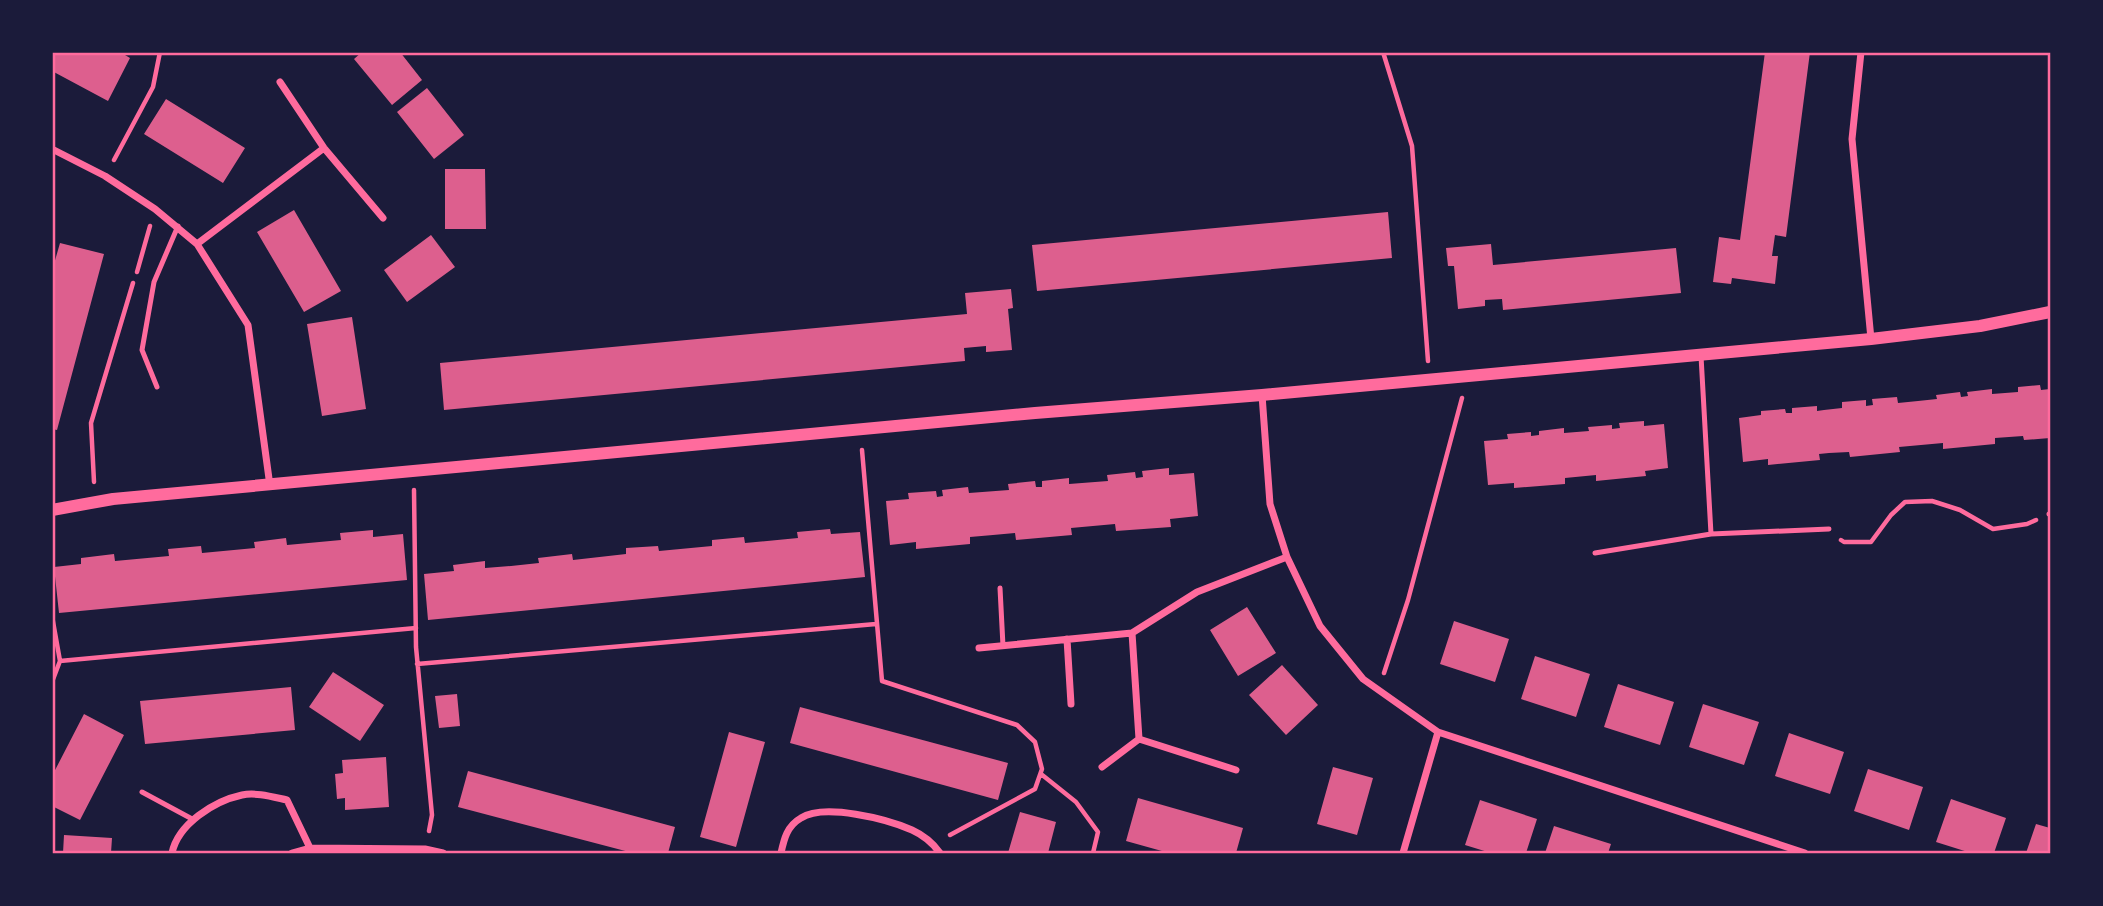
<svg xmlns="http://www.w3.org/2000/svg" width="2103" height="906" font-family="'IBM Plex Sans',sans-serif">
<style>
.building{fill:#dd5f8e}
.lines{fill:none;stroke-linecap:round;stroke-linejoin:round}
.path{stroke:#ff6b9d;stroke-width:4.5}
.service{stroke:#ff6b9d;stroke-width:5}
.minor{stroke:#ff6b9d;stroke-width:7}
.tertiary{stroke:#ff6b9d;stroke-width:12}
.neatline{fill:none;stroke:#ff6b9d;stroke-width:2.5}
</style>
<rect width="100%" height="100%" fill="#1b1b3a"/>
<!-- building -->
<path class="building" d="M 52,52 L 120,52 L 130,58 L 108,101 L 52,71 Z
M 362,52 L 400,52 L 422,80 L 392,105 L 354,59 Z
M 1765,52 L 1810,52 L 1786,237 L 1775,235 L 1772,256 L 1778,256 L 1775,284 L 1732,278 L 1731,284 L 1713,282 L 1719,237 L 1740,240 Z
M 427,88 L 464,135 L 434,159 L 397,112 Z
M 166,99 L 245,148 L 223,183 L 144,134 Z
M 445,169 L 485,169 L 486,229 L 445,229 Z
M 294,210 L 341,291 L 304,312 L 257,232 Z
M 1388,212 L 1392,258 L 1037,291 L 1032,245 Z
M 431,235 L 455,267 L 407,302 L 384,270 Z
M 60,243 L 104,254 L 57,430 L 52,429 L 52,271 Z
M 1491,244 L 1493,265 L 1676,248 L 1681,293 L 1503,310 L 1502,299 L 1485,300 L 1485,306 L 1458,309 L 1454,266 L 1448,266 L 1446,248 Z
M 1011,289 L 1013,308 L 1008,309 L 1012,350 L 986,352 L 986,346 L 964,348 L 965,361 L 444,410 L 440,363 L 967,314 L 965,293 Z
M 352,317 L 366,409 L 322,416 L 307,324 Z
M 2040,385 L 2041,390 L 2050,389 L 2050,438 L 2024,440 L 2023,436 L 1995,438 L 1995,444 L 1943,449 L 1943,443 L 1899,447 L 1900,452 L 1850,457 L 1849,452 L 1829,453 L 1819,454 L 1820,460 L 1768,465 L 1768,459 L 1743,462 L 1739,418 L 1761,415 L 1761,411 L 1785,409 L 1786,413 L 1792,413 L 1792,408 L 1817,406 L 1817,411 L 1824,410 L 1842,408 L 1842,402 L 1866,400 L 1866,406 L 1873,405 L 1872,399 L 1897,397 L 1898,403 L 1918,401 L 1937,399 L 1936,395 L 1960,392 L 1961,397 L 1968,396 L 1967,392 L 1992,389 L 1992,394 L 2018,392 L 2018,387 Z
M 1644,421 L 1644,426 L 1664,424 L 1668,468 L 1645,471 L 1646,476 L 1596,481 L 1596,475 L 1565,478 L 1565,484 L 1514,488 L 1514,483 L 1488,485 L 1484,441 L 1508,439 L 1507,434 L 1531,432 L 1531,436 L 1539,435 L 1539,431 L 1564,428 L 1564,433 L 1589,431 L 1588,427 L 1612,425 L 1612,429 L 1620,428 L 1619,423 Z
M 1169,468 L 1169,475 L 1194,473 L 1198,516 L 1170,519 L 1171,527 L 1116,531 L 1115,524 L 1071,528 L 1072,535 L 1016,540 L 1015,533 L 993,535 L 970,537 L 970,544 L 916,549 L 916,542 L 890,545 L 886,501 L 909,499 L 908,493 L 936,491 L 937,497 L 943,496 L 942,490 L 968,487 L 969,493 L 1009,490 L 1008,484 L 1035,481 L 1036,487 L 1042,487 L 1042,481 L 1069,478 L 1069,484 L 1108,481 L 1107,475 L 1135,472 L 1136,478 L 1143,477 L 1142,471 Z
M 830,529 L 831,534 L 860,532 L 865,577 L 428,620 L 424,574 L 454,571 L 453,565 L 485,561 L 485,568 L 511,566 L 539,563 L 538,558 L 572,554 L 573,560 L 626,554 L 626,548 L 658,546 L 659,551 L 712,546 L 712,540 L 744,537 L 745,543 L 798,538 L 797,532 Z
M 373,530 L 373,537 L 403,534 L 407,580 L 59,613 L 54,567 L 81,564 L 81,558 L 114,554 L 115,561 L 169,556 L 168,549 L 201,546 L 202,553 L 255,548 L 254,542 L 286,538 L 287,545 L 341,540 L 340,533 Z
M 1247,607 L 1276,653 L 1238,676 L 1210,630 Z
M 1454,621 L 1509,639 L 1495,682 L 1440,664 Z
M 1535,656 L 1590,674 L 1576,717 L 1521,699 Z
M 1282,665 L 1318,705 L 1286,735 L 1249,695 Z
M 333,672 L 384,705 L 360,741 L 309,707 Z
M 1618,684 L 1674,702 L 1660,745 L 1604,727 Z
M 291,687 L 295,730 L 145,744 L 140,701 Z
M 457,694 L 460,726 L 439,728 L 435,696 Z
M 1703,704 L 1759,722 L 1744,765 L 1689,747 Z
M 800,707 L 1008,763 L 998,800 L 790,743 Z
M 84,714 L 124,735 L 80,820 L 52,806 L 52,776 Z
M 729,732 L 765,742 L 736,847 L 700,837 Z
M 1789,733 L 1844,752 L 1830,794 L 1775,776 Z
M 386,757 L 389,807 L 345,810 L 345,798 L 337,799 L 335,774 L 343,773 L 342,760 Z
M 1333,767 L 1373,778 L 1357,835 L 1317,824 Z
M 1868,769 L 1923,787 L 1909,830 L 1854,811 Z
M 468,771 L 675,827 L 668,853 L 633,853 L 458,807 Z
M 1138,798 L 1243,828 L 1236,853 L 1169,853 L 1126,841 Z
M 1951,799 L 2006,818 L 1994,853 L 1971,853 L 1936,842 Z
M 1480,800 L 1537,819 L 1526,853 L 1491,853 L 1465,845 Z
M 1020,812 L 1056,822 L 1048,853 L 1008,853 Z
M 2036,824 L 2050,828 L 2050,853 L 2026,853 Z
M 1554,826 L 1611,844 L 1608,853 L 1545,853 Z
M 64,835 L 112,838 L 111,853 L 63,853 Z"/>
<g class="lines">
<!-- path -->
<path class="path" d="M 1383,52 L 1412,146 L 1428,361
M 114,160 L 153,87 L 160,52
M 137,272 L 150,226
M 862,450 L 882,681 L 1017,725 L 1035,742 L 1042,769 L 1035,789 L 950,835
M 94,482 L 91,423 L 133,283
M 414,490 L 416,647 L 432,815 L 429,831
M 1841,540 L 1844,542 L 1871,542 L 1891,515 L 1905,502 L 1932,501 L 1960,510 L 1993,529 L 2027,524 L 2036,520
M 52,616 L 60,661
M 417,664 L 876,624
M 1384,673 L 1408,600 L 1462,398
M 52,682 L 60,661 L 416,628
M 1041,774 L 1076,802 L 1098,832 L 1093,853"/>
<!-- service -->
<path class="service" d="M 1701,356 L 1711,534
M 157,387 L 142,350 L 154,282 L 178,226
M 2049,514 L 2050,514
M 1595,553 L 1711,534 L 1829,529
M 1000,588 L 1003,646
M 142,792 L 194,820"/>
<!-- minor -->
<path class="minor" d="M 1861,52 L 1852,139 L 1871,339
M 280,82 L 324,148 L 383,218
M 52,149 L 105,176 L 155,209 L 197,244 L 248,325 L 270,486
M 197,244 L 324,148
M 1262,395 L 1270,504 L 1287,557 L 1320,626 L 1363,679 L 1438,732 L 1805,853
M 1132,633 L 1139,739
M 1067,639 L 1071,704
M 979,648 L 1132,633 L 1197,592 L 1287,557
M 1102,767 L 1139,739 L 1236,770
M 172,853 C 178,824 214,801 242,795 C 256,792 273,797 287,800 L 310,848
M 292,853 L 310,848 L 425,849 L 443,853
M 781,853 C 784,839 787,826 801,818 C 824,803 887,819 912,830 C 923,835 933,843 940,853
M 1403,853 L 1438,732"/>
<!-- tertiary -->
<path class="tertiary" d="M 52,510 L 113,499 L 1035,413 L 1262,395 L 1871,339 L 1980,326 L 2050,312"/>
</g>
<!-- border -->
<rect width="2103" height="906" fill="none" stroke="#1b1b3a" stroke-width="108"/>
<rect x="54" y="54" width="1995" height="798" class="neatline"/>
</svg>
